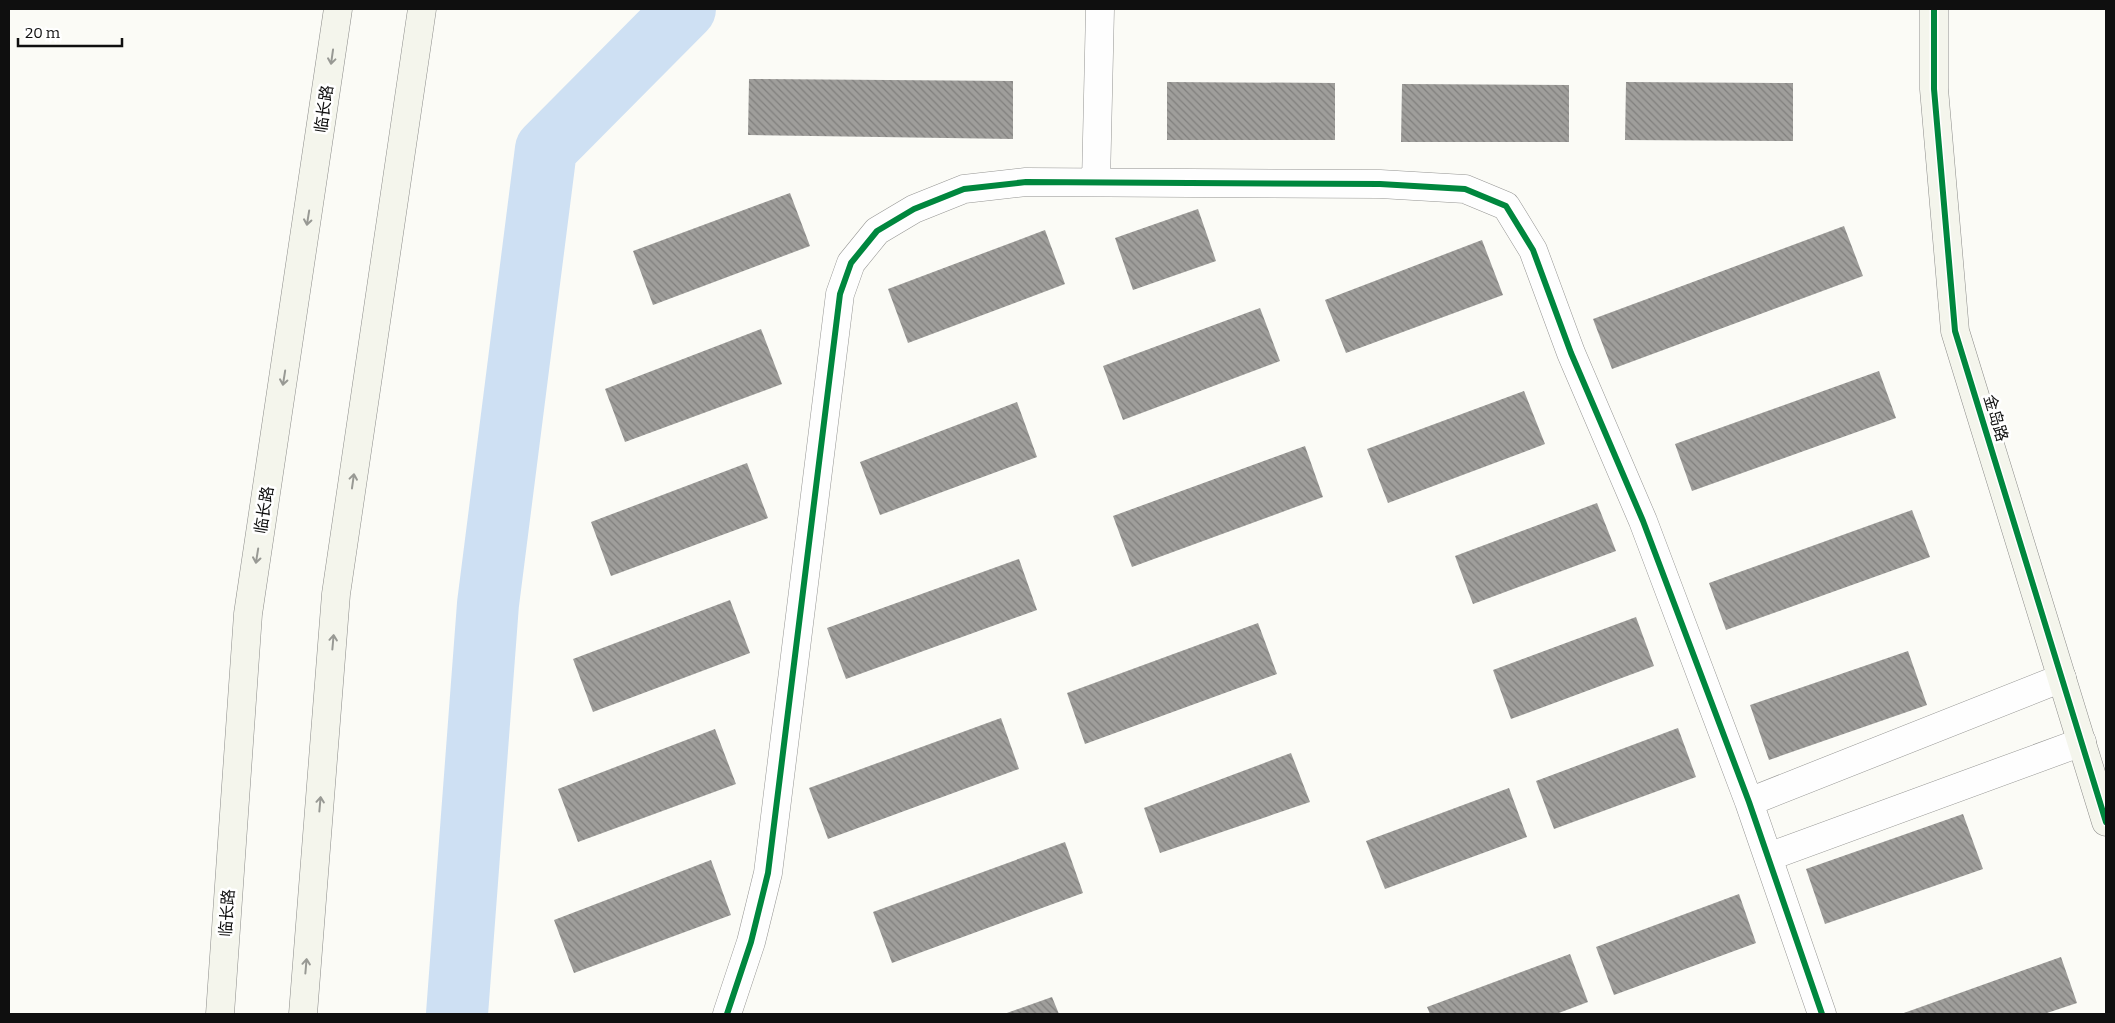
<svg xmlns="http://www.w3.org/2000/svg" width="2115" height="1023" font-family="Bitter,'Noto Sans SC',serif">
<style>
.lines{fill:none;stroke-linecap:round;stroke-linejoin:round}
.river{stroke:#cee0f3;stroke-width:62}
.building{fill:url(#building-back-hatch)}
.street-casing{stroke:#959593;stroke-width:29}
.secondary-casing{stroke:#8c8c8a;stroke-width:29}
.street{stroke:#fefefe;stroke-width:28}
.secondary{stroke:#f4f5ec;stroke-width:28}
.cycleway-casing{stroke:#fff;stroke-width:9}
.cycleway{stroke:#00873e;stroke-width:6}
.oneway{stroke:#989994}
.labels{text-anchor:middle;dominant-baseline:central;stroke-width:5;stroke-linejoin:round;paint-order:stroke}
.street-label{font-size:16px;fill:#0f0f0f;stroke:#fff}
</style>
<defs>
<pattern id="building-back-hatch" width="6" height="6" patternUnits="userSpaceOnUse" patternTransform="scale(1.25)"><rect width="6" height="6" fill="#9f9e9b"/><path d="M-1 5l2 2M0 0l6 6M5-1l2 2" fill="none" stroke="#807f7d"/></pattern>
</defs>
<rect width="100%" height="100%" fill="#fbfbf6"/>
<g class="lines">
<!-- river -->
<path class="river" d="M 457,1014 L 488,604 L 546,149 L 685,9"/>
</g>
<!-- building -->
<path class="building" d="M 749,79 L 1013,81 L 1013,139 L 748,135 Z
M 1167,82 L 1335,83 L 1335,140 L 1167,140 Z
M 1626,82 L 1793,83 L 1793,141 L 1625,140 Z
M 1402,84 L 1569,85 L 1569,142 L 1401,142 Z
M 790,193 L 810,246 L 653,305 L 633,251 Z
M 1198,209 L 1216,261 L 1133,290 L 1115,238 Z
M 1844,226 L 1863,276 L 1612,369 L 1593,319 Z
M 1045,230 L 1065,284 L 908,343 L 888,289 Z
M 1482,240 L 1503,295 L 1346,353 L 1325,300 Z
M 1260,308 L 1280,361 L 1123,420 L 1103,366 Z
M 761,329 L 782,384 L 625,442 L 605,389 Z
M 1879,371 L 1896,418 L 1692,491 L 1675,444 Z
M 1524,391 L 1545,444 L 1388,503 L 1367,449 Z
M 1017,402 L 1037,457 L 880,515 L 860,462 Z
M 1305,446 L 1323,497 L 1132,567 L 1113,516 Z
M 747,463 L 768,518 L 611,576 L 591,522 Z
M 1597,503 L 1616,551 L 1473,604 L 1455,556 Z
M 1912,510 L 1930,557 L 1726,630 L 1709,583 Z
M 1019,559 L 1037,610 L 846,679 L 827,628 Z
M 730,600 L 750,653 L 593,712 L 573,659 Z
M 1636,617 L 1654,666 L 1511,719 L 1493,670 Z
M 1258,623 L 1277,674 L 1085,744 L 1067,693 Z
M 1908,651 L 1927,705 L 1769,760 L 1750,705 Z
M 1001,718 L 1019,769 L 828,839 L 809,788 Z
M 1678,728 L 1696,777 L 1554,829 L 1536,781 Z
M 715,729 L 736,784 L 578,842 L 558,789 Z
M 1291,753 L 1310,802 L 1160,853 L 1144,808 Z
M 1509,788 L 1527,837 L 1385,889 L 1366,841 Z
M 1963,814 L 1983,869 L 1825,924 L 1806,869 Z
M 1065,842 L 1083,893 L 892,963 L 873,912 Z
M 711,860 L 731,915 L 574,973 L 554,920 Z
M 1739,894 L 1756,943 L 1614,995 L 1596,947 Z
M 1570,954 L 1588,1002 L 1556,1014 L 1430,1014 L 1427,1007 Z
M 2061,957 L 2077,1003 L 2044,1014 L 1901,1014 Z
M 1052,997 L 1059,1014 L 1004,1014 Z"/>
<g class="lines">
<!-- street casing -->
<g class="street-casing">
<path id="street" d="M 1096,182 L 1100,9
M 1749,802 L 2062,678
M 1768,857 L 2082,742
M 727,1014 L 751,942 L 768,873 L 840,294 L 851,263 L 877,231 L 914,209 L 964,189 L 1026,182 L 1380,184 L 1465,189 L 1506,206 L 1533,250 L 1571,353 L 1643,521 L 1749,802 L 1822,1014"/>
</g>
<!-- secondary casing -->
<g class="secondary-casing">
<path id="secondary" d="M 1934,9 L 1934,89 L 1955,331 L 2106,822
M 220,1014 L 248,614 L 338,9
M 303,1014 L 336,594 L 422,9"/>
</g>
<!-- street -->
<use href="#street" class="street"/>
<!-- secondary -->
<use href="#secondary" class="secondary"/>
<!-- cycleway casing -->
<g class="cycleway-casing">
<path id="cycleway" d="M 1934,9 L 1934,89 L 1955,331 L 2106,822
M 727,1014 L 751,942 L 768,873 L 840,294 L 851,263 L 877,231 L 914,209 L 964,189 L 1026,182 L 1380,184 L 1465,189 L 1506,206 L 1533,250 L 1571,353 L 1643,521 L 1749,802 L 1822,1014"/>
</g>
<!-- cycleway -->
<use href="#cycleway" class="cycleway"/>
</g>
<!-- one-way arrows -->
<defs><path id="oneway-shaft" d="M-6 0H5M1.5-3L5.5 0L1.5 3" fill="none" stroke-width="1.6" stroke-linecap="round" stroke-linejoin="round" transform="scale(1.25)"/></defs>
<g class="oneway">
<use href="#oneway-shaft" transform="translate(332 57) rotate(98)"/>
<use href="#oneway-shaft" transform="translate(308 218) rotate(99)"/>
<use href="#oneway-shaft" transform="translate(284 378) rotate(99)"/>
<use href="#oneway-shaft" transform="translate(353 481) rotate(-82)"/>
<use href="#oneway-shaft" transform="translate(257 556) rotate(99)"/>
<use href="#oneway-shaft" transform="translate(333 642) rotate(-85)"/>
<use href="#oneway-shaft" transform="translate(320 804) rotate(-85)"/>
<use href="#oneway-shaft" transform="translate(306 966) rotate(-85)"/>
</g>
<g class="labels">
<!-- street labels -->
<g class="street-label">
<text transform="translate(324 109) rotate(-82)">临长路</text>
<text transform="translate(1996 418) rotate(73)">金岛路</text>
<text transform="translate(264 510) rotate(-81)">临长路</text>
<text transform="translate(227 913) rotate(-86)">临长路</text>
</g>
</g>
<!-- border -->
<rect width="2115" height="1023" fill="none" stroke="#0f0f0f" stroke-width="20"/>
<!-- scale -->
<path d="M18 38v8h104v-8" fill="none" stroke="#0f0f0f" stroke-width="2.5"/>
<text x="25" y="38" font-size="15" fill="#0f0f0f" stroke="#ffffff" stroke-width="4" paint-order="stroke">20 m</text>
</svg>
